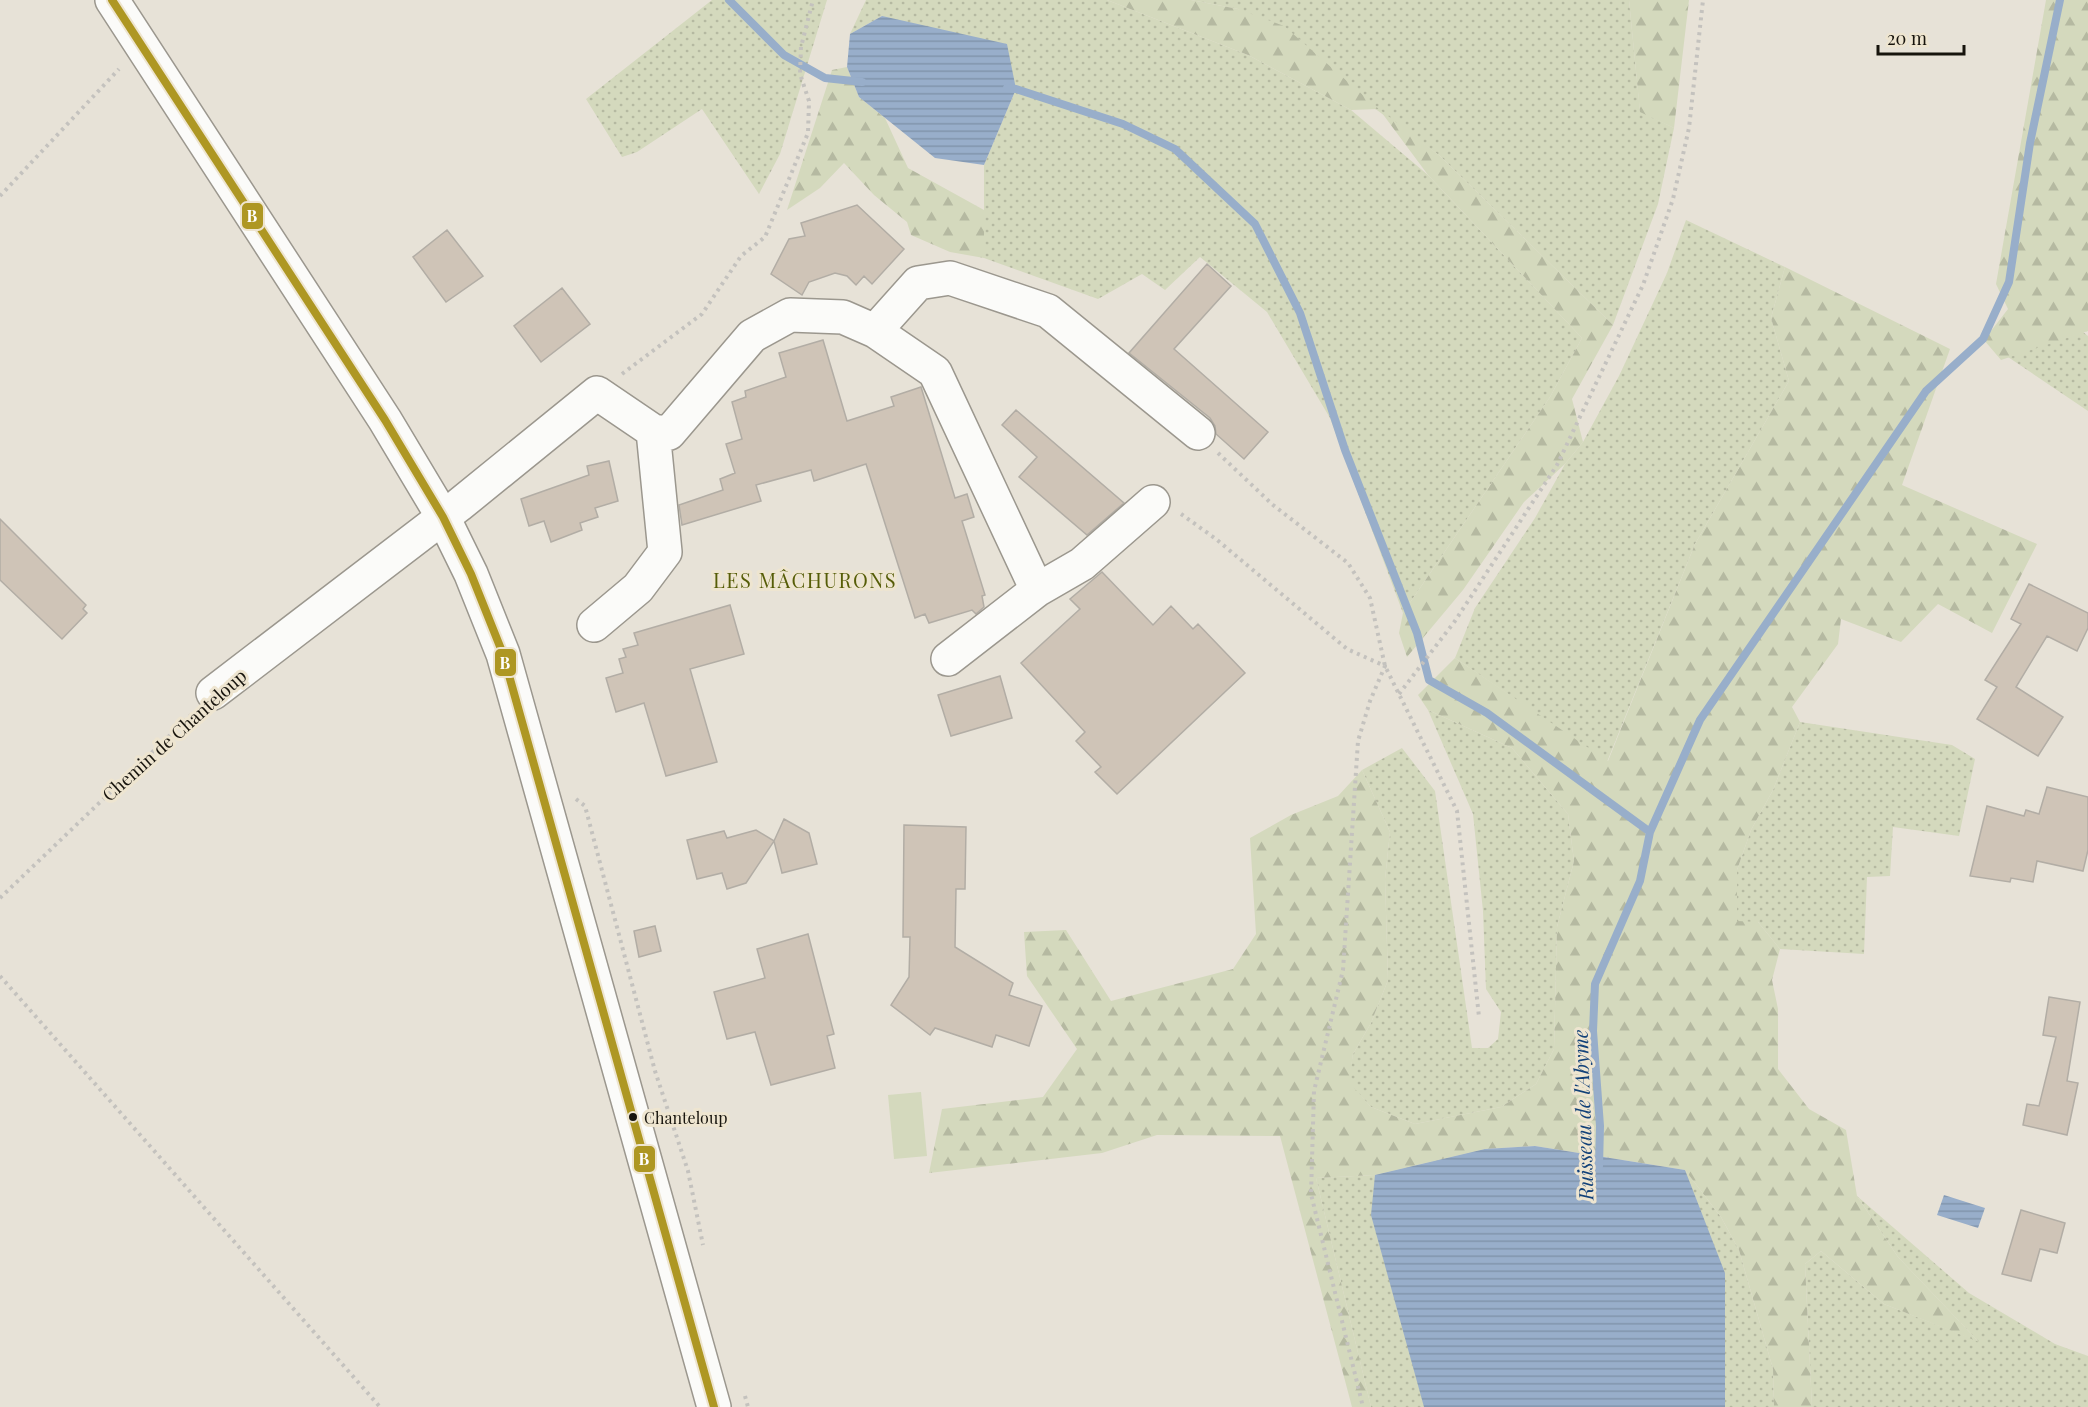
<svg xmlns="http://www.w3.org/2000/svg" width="2088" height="1407" font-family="'Playfair Display',serif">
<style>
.grass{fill:url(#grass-dots)}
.forest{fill:url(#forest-firs)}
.park{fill:#d4d9bd}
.water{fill:url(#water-rules)}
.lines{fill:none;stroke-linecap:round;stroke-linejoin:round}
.stream{stroke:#98aeca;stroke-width:8}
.building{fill:#cfc4b7;stroke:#b2ada5;stroke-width:1.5}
.minor-casing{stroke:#9b978e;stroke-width:36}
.path{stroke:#c4c2be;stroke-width:4;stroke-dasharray:3 4.5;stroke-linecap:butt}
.minor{stroke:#fbfbf9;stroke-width:33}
.bus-1-casing{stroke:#eee5d0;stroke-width:12}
.bus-1{stroke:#ae9723;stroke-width:8}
.bus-dot{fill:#17140d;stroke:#eee5d0;stroke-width:2}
.labels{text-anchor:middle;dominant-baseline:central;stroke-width:6;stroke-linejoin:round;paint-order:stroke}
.bus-label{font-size:16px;fill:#17140d;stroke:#eee5d0;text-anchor:start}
.street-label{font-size:18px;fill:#17140d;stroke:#eee5d0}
.neighbourhood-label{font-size:20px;letter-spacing:1.5px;fill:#565d08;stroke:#eee5d0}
.water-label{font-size:20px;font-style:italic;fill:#124178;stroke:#eee5d0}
.line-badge{stroke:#eee5d0;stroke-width:2}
.badge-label{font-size:16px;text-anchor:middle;font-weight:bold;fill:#fff}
</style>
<defs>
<pattern id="grass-dots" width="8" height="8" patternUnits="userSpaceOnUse" patternTransform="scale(1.5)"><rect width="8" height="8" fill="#d4d9bd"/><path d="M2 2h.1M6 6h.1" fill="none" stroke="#b5b9a1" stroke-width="1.8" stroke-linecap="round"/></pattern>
<pattern id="forest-firs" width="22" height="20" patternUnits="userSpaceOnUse" patternTransform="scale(1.5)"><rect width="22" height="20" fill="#d4d9bd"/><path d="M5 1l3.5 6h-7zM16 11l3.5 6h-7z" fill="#b5b9a1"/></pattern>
<pattern id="water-rules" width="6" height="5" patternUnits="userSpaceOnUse" patternTransform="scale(1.5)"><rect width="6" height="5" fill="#98aeca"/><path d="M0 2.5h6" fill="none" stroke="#8295ac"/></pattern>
</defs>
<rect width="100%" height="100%" fill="#e7e2d7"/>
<!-- grass -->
<path class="grass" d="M 712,0 L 827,0 L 780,154 L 759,194 L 702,109 L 637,152 L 622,157 L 586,99 Z
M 866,0 L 1107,0 L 1248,55 L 1351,110 L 1428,175 L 1582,338 L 1550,397 L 1403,613 L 1330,418 L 1267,312 L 1200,257 L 1165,290 L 1142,274 L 1098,299 L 984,258 L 984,165 L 1016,89 L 882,16 L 850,34 Z
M 1191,0 L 1629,0 L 1640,111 L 1674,128 L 1658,204 L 1613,325 L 1440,156 L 1238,9 Z
M 1686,220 L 1785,267 L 1771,318 L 1789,381 L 1695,544 L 1607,762 L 1455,658 L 1475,608 L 1535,518 L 1565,464 L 1583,442 L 1619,376 L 1667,273 Z
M 2083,332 L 2088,336 L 2088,411 L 2008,357 Z
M 1428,710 L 1512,748 L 1568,814 L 1574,861 L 1557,927 L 1554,1049 L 1536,1084 L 1501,1107 L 1415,1124 L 1371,1107 L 1348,1082 L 1353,1054 L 1371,1023 L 1388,980 L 1385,879 L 1390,832 L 1362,770 L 1402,748 L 1435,791 L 1472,1048 L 1488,1048 L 1498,1039 L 1501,1012 L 1486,989 L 1483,911 L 1473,814 Z
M 1800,722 L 1952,745 L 1975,759 L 1959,836 L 1893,827 L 1890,876 L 1867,877 L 1864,954 L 1780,949 L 1758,922 L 1737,922 L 1737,870 L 1751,830 L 1773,790 Z
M 1485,1149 L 1685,1170 L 1721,1217 L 1739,1250 L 1773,1369 L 1774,1407 L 1371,1407 L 1316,1178 L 1375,1175 Z
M 1857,1196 L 1969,1293 L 2055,1344 L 2088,1356 L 2088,1407 L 1812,1407 L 1805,1264 L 1821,1251 L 1884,1304 L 1978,1341 L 1898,1257 Z"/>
<!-- forest -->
<path class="forest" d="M 1107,0 L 1191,0 L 1238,9 L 1284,26 L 1379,109 L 1440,156 L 1613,325 L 1572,399 L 1583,442 L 1565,464 L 1524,502 L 1463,590 L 1407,657 L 1399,633 L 1403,613 L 1550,397 L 1582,338 L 1428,175 L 1379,109 L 1351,110 L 1248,55 Z
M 1629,0 L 1689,0 L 1674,128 L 1640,112 Z
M 2046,0 L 2088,0 L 2088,331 L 2001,360 L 1984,340 L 2008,309 L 1996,284 Z
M 847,67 L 859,97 L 885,118 L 908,168 L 984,210 L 984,258 L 950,252 L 911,235 L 907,222 L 874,195 L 844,163 L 820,188 L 787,210 L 832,70 Z
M 1785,267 L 1950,349 L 1902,485 L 2037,544 L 1992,633 L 1938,604 L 1901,642 L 1841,619 L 1838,644 L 1792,707 L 1800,722 L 1773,790 L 1751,830 L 1737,870 L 1737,921 L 1758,922 L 1780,949 L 1772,980 L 1778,1009 L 1778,1069 L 1809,1109 L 1846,1130 L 1857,1196 L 1898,1257 L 1979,1342 L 1884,1304 L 1821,1251 L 1805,1264 L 1812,1407 L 1774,1407 L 1773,1369 L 1739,1250 L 1721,1217 L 1685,1170 L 1535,1146 L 1485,1149 L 1375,1175 L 1316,1178 L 1371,1407 L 1352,1407 L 1280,1136 L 1157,1135 L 1102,1153 L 929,1173 L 942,1109 L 1043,1097 L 1077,1049 L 1027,976 L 1024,932 L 1066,930 L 1111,1001 L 1233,969 L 1256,934 L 1250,838 L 1291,815 L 1338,796 L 1362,770 L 1390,832 L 1385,879 L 1388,980 L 1371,1023 L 1353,1054 L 1349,1082 L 1371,1107 L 1415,1124 L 1501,1107 L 1536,1084 L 1554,1049 L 1557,927 L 1574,861 L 1568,814 L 1512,748 L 1428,710 L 1418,695 L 1455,658 L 1608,761 L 1695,544 L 1789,381 L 1771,318 Z"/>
<!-- park -->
<path class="park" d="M 921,1092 L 927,1156 L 894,1159 L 888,1095 Z"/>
<!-- water -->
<path class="water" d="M 882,16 L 1007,44 L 1016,89 L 984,165 L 935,158 L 859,97 L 847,67 L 850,34 Z
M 1535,1146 L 1685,1170 L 1725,1273 L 1725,1407 L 1424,1407 L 1371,1215 L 1375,1175 L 1485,1149 Z
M 1944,1195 L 1985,1208 L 1978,1228 L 1937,1215 Z"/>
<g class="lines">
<!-- stream -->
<path class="stream" d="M 729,0 L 784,55 L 825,78 L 862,82
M 1007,88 L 1016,89 L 1123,124 L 1175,149 L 1255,224 L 1300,313 L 1345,450 L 1417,633 L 1429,680 L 1487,713 L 1650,832
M 1599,1166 L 1600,1126 L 1593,1031 L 1595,984 L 1640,881 L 1650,832 L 1700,720 L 1926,391 L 1983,339 L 2009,282 L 2030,143 L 2060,0"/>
</g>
<!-- building -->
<path class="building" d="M 857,205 L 904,249 L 872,284 L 864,276 L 856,285 L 847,276 L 835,273 L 809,282 L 802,295 L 771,274 L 789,239 L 805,236 L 801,223 Z
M 447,230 L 483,276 L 446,302 L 413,257 Z
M 1207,264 L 1231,286 L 1174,349 L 1268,432 L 1244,459 L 1216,434 L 1215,426 L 1210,418 L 1129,353 Z
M 562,288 L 590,324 L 541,362 L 514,326 Z
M 823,340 L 847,421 L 894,406 L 891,397 L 921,387 L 955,498 L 967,494 L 974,517 L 962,521 L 985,595 L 982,596 L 984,607 L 976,614 L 972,610 L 929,623 L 925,614 L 915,618 L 866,464 L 814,481 L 811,470 L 756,485 L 761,501 L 682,525 L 679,505 L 723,490 L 720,479 L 735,473 L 726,444 L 742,439 L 732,402 L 746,397 L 745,391 L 786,377 L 779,353 Z
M 1016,410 L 1124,503 L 1087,535 L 1019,477 L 1037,457 L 1002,425 Z
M 609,461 L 618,501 L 595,508 L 598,517 L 580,523 L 582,530 L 551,542 L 544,521 L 529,526 L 521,499 L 589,475 L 587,466 Z
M 0,519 L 86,605 L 83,609 L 87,613 L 62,639 L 0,580 Z
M 1102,572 L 1153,625 L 1171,606 L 1193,629 L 1198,624 L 1245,673 L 1117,794 L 1095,772 L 1101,767 L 1076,741 L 1085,732 L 1021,663 L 1080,609 L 1070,599 Z
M 2029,584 L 2088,613 L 2088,628 L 2077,651 L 2047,636 L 2016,687 L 2063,717 L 2038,756 L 1977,719 L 1997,687 L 1985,680 L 2021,624 L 2011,619 Z
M 730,605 L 744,654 L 690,669 L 717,762 L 666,776 L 644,703 L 616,712 L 606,678 L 623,673 L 619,659 L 626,657 L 623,649 L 638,645 L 634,633 Z
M 1000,676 L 1012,718 L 951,736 L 938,695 Z
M 2047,787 L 2088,797 L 2088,850 L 2083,871 L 2037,861 L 2033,882 L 2011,878 L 2010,882 L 1970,876 L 1987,806 L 2024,816 L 2026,810 L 2039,814 Z
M 784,819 L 809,833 L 817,864 L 782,873 L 774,841 L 746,883 L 727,889 L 722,873 L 697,879 L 687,840 L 724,831 L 727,838 L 756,830 L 774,841 Z
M 904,825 L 966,827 L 965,889 L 956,889 L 955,947 L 1013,983 L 1009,995 L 1042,1006 L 1029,1046 L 996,1035 L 992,1047 L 935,1028 L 930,1035 L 891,1005 L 909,977 L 910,937 L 903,937 Z
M 655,926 L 661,951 L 639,957 L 634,931 Z
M 808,934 L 834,1034 L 827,1036 L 835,1068 L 771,1085 L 755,1032 L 727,1039 L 714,992 L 765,978 L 757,949 Z
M 2049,997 L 2080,1002 L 2067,1081 L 2078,1083 L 2067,1135 L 2023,1125 L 2027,1104 L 2039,1106 L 2056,1037 L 2043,1035 Z
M 2021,1210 L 2065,1223 L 2057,1253 L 2040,1249 L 2031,1281 L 2002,1274 Z"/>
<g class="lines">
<!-- minor casing -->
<g class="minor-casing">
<path id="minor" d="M 112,0 L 385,420 L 443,517 L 471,574 L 503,654 L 714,1407
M 875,331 L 918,283 L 950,278 L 1048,311 L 1198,433
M 1037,590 L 1082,564 L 1153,502
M 594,625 L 638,588 L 665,552 L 653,431
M 213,693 L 459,505 L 597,393 L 653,431 L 669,433 L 752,336 L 790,315 L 843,317 L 875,331 L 935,372 L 1037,590 L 948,659"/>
</g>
<!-- path -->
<path class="path" d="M 0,196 L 119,69
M 622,374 L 702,314 L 741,256 L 765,237 L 808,133 L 809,101 L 800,74 L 801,47 L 813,0
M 1218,453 L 1273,505 L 1348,563 L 1370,598 L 1385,666 L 1457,811 L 1479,1017
M 1181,514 L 1216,539 L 1347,649 L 1385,666 L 1370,701 L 1358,741 L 1343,970 L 1314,1091 L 1311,1194 L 1363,1407
M 1399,694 L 1455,621 L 1557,465 L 1643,285 L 1673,199 L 1689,128 L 1703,0
M 576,799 L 585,806 L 655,1071 L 688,1171 L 703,1245
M 0,898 L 191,715
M 0,976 L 380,1407
M 745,1396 L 748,1407"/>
<!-- minor -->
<use href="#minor" class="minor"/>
<!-- bus-1 casing -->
<g class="bus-1-casing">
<path id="bus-1" d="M 112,0 L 385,420 L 443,517 L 471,574 L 503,654 L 714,1407"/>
</g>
<!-- bus-1 -->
<use href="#bus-1" class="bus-1"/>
</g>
<!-- markers -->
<circle class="bus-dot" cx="633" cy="1117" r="5"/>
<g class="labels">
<!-- bus labels -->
<g class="bus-label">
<text x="644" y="1117">Chanteloup</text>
</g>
<!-- street labels -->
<g class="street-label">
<text transform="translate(174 735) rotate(-42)">Chemin de Chanteloup</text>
</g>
<!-- neighbourhood labels -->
<g class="neighbourhood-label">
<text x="805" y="579">LES MÂCHURONS</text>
</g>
<!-- water labels -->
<g class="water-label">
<text transform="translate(1582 1115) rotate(-92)">Ruisseau de l'Abyme</text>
</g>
</g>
<g class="line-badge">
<rect x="241" y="202" width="23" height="28" rx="6" fill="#ae9723"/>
<rect x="494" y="648" width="23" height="29" rx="6" fill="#ae9723"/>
<rect x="633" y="1145" width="23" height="28" rx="6" fill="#ae9723"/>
</g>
<g class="badge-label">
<text x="252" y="222">B</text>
<text x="505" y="669">B</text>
<text x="644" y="1165">B</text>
</g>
<!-- scale -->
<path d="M1878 45v9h86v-9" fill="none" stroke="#17140d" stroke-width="3"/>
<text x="1887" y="45" font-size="18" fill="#17140d" stroke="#eee5d0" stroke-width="4.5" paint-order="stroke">20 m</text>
</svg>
